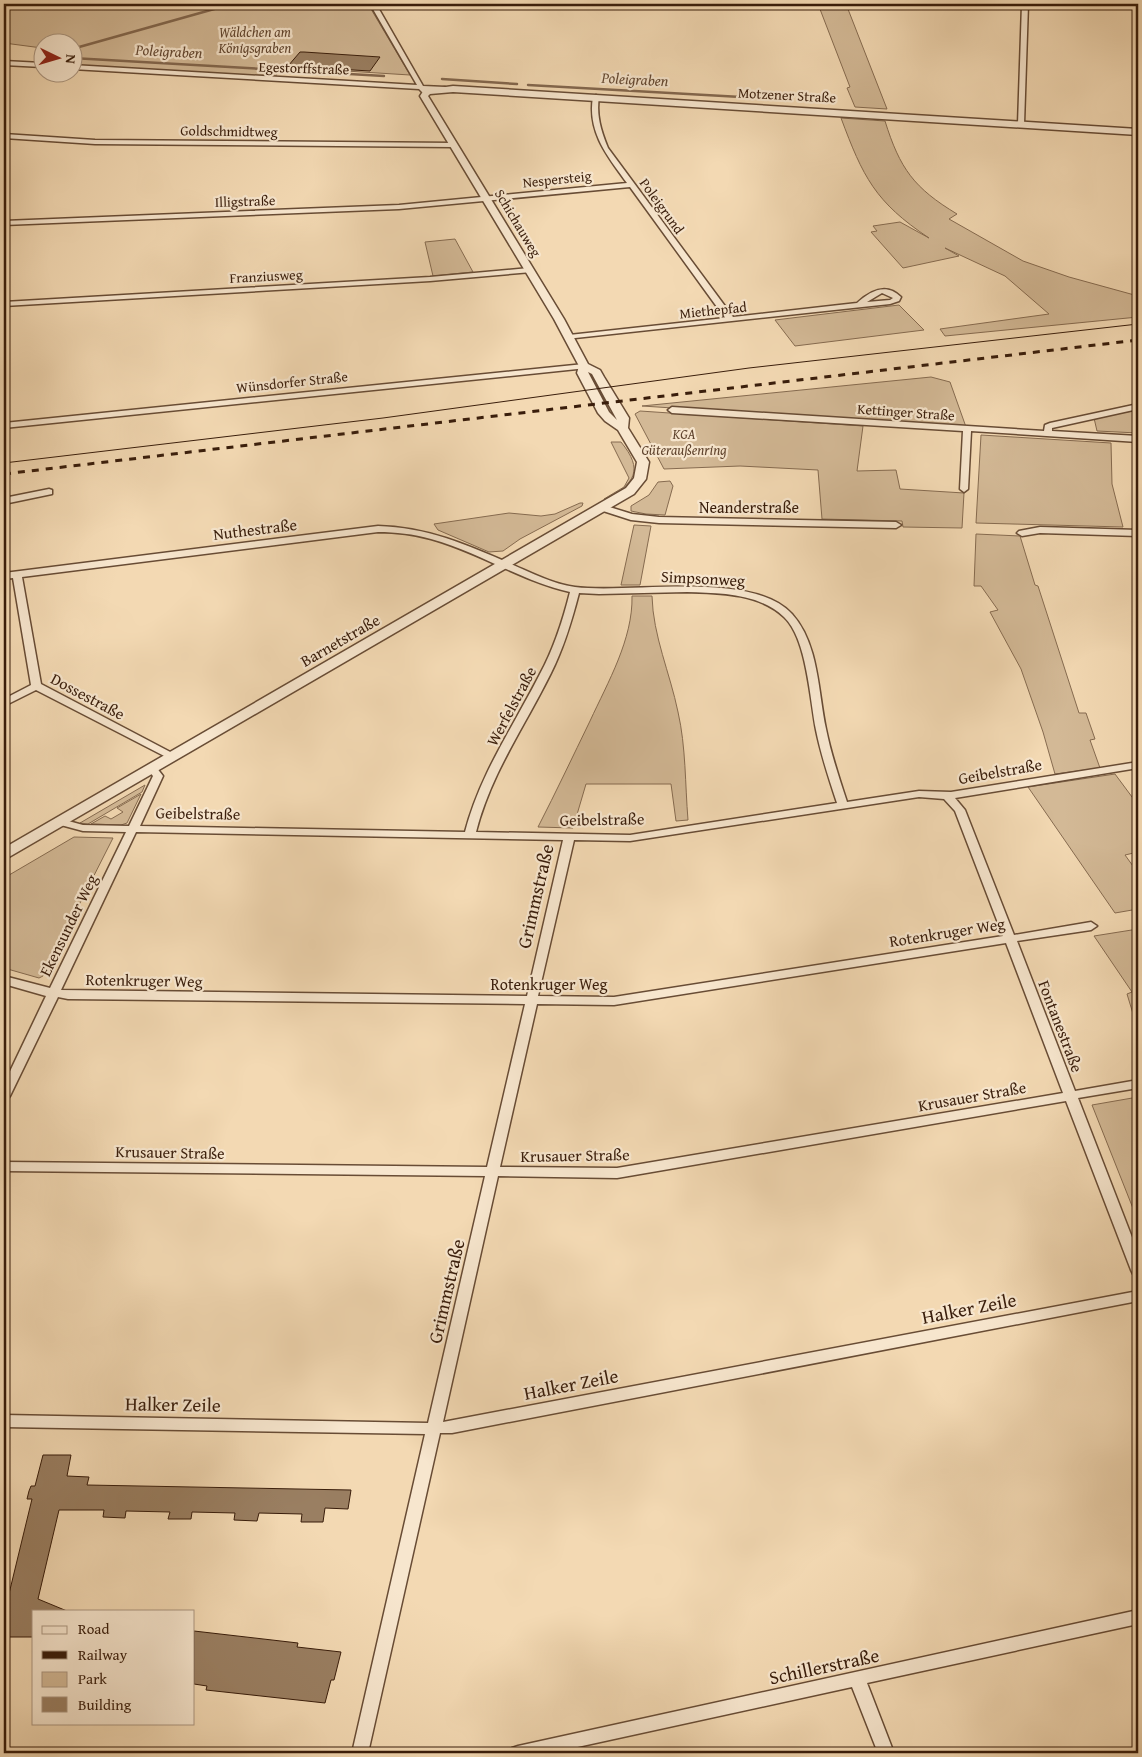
<svg xmlns="http://www.w3.org/2000/svg" width="1142" height="1757" font-family="'Gentium Book Plus',serif">
<style>
.green{fill:#d3b996;stroke:#866b50}
.lines{fill:none;stroke-linecap:round;stroke-linejoin:round}
.stream{stroke:#83674e;stroke-width:2.5}
.building{fill:#9a7f62;stroke:#391d0b}
.minor-casing{stroke:#684c35;stroke-width:3}
.tertiary-casing{stroke:#684c35;stroke-width:3}
.minor{fill:#f7e6ce;fill-rule:evenodd}
.tertiary{fill:#f7e6ce;fill-rule:evenodd}
.tram{stroke:#391d0b;stroke-width:1}
.rail{stroke:#391d0b;stroke-width:3;stroke-dasharray:7 7;stroke-linecap:butt}
.labels{text-anchor:middle;dominant-baseline:central;stroke-width:4.5;stroke-linejoin:round;paint-order:stroke}
.far-park-label{font-size:14px;font-style:italic;fill:#60442e;stroke:#f7e6ce}
.far-street-label{font-size:14px;fill:#391d0b;stroke:#f7e6ce}
.far-water-label{font-size:15px;font-style:italic;fill:#644832;stroke:#f7e6ce}
.street-label{font-size:16px;fill:#391d0b;stroke:#f7e6ce}
.near-street-label{font-size:19px;fill:#391d0b;stroke:#f7e6ce}
</style>
<rect width="100%" height="100%" fill="#f3d9b3"/>
<filter id="stains"><feTurbulence type="fractalNoise" baseFrequency=".004" numOctaves="4"/><feColorMatrix values="0 0 0 0 .2 0 0 0 0 .09 0 0 0 0 .02 0 0 0 .5 -.17"/></filter>
<radialGradient id="worn" r=".72"><stop offset=".6" stop-color="#630" stop-opacity="0"/><stop offset="1" stop-color="#630" stop-opacity=".3"/></radialGradient>
<!-- green -->
<path class="green" d="M 4,4 L 368,4 L 410,75 L 282,67 L 275,77 L 73,65 L 72,42 L 42,42 L 42,48 L 4,43 Z
M 818,4 L 846,4 L 887,109 L 855,107 L 847,88 L 850,87 Z
M 841,118 L 885,121 C 900,169 914,188 957,214 L 949,219 L 1023,261 L 1069,277 L 1138,296 L 1138,317 L 945,336 L 940,329 L 1049,314 L 1005,276 L 945,248 L 959,256 L 903,268 L 871,232 L 877,231 L 873,226 L 900,222 L 929,238 C 875,202 863,177 841,118 Z
M 455,239 L 473,272 L 433,276 L 425,242 Z
M 899,305 L 924,330 L 795,346 L 775,320 Z
M 931,377 L 950,382 L 966,427 L 642,406 Z
M 1138,410 L 1138,433 L 1097,431 L 1094,418 Z
M 640,411 L 863,426 L 857,471 L 896,470 L 900,489 L 964,493 L 962,528 L 903,527 L 902,521 L 822,519 L 818,470 L 740,466 L 664,469 L 635,414 Z
M 981,435 L 1111,443 L 1112,484 L 1123,527 L 976,523 Z
M 611,442 L 621,442 C 644,470 635,483 606,500 L 604,499 L 624,487 L 629,478 Z
M 670,481 L 673,486 L 665,515 L 646,514 L 631,511 L 631,506 L 649,495 L 658,482 Z
M 580,503 L 583,503 L 582,506 L 520,539 L 503,551 L 489,552 L 438,530 L 434,524 L 509,513 L 541,516 L 555,514 Z
M 634,525 L 651,526 L 640,585 L 621,585 Z
M 976,534 L 1020,536 L 1035,585 L 1038,586 L 1079,713 L 1086,713 L 1095,739 L 1090,740 L 1100,768 L 1055,774 L 1043,732 L 1021,669 L 990,612 L 998,610 L 981,586 L 974,586 Z
M 632,596 L 652,596 C 653,636 670,673 678,712 C 686,747 685,784 688,820 L 676,821 L 671,784 L 586,784 L 573,828 L 538,827 C 556,792 573,756 590,721 C 608,682 633,639 632,596 Z
M 1115,774 L 1138,805 L 1138,852 L 1125,855 L 1138,873 L 1138,909 L 1115,913 L 1028,787 Z
M 145,785 L 142,792 L 88,824 L 80,823 Z
M 141,794 L 127,823 L 121,825 L 91,824 L 105,816 L 111,819 L 123,812 L 117,808 Z
M 74,837 L 113,838 L 43,976 L 39,978 L 4,968 L 4,878 Z
M 1138,929 L 1138,1030 L 1127,994 L 1132,992 L 1094,936 Z
M 1138,1097 L 1138,1221 L 1092,1105 Z"/>
<g class="lines">
<!-- stream -->
<path class="stream" d="M 72,49 L 232,4
M 72,58 L 384,76
M 442,79 L 517,84
M 528,85 L 741,97"/>
</g>
<!-- building -->
<path class="building" d="M 300,52 L 304,52 L 380,57 L 370,71 L 288,66 Z
M 43,1455 L 71,1455 L 67,1476 L 89,1477 L 87,1485 L 351,1490 L 348,1509 L 325,1508 L 323,1522 L 301,1522 L 302,1514 L 259,1513 L 257,1521 L 234,1520 L 235,1513 L 192,1512 L 191,1519 L 168,1519 L 170,1512 L 126,1511 L 125,1518 L 103,1517 L 104,1510 L 59,1510 L 38,1599 L 67,1611 L 34,1611 L 34,1637 L 4,1637 L 4,1602 L 7,1602 L 32,1499 L 27,1499 L 29,1491 L 31,1486 L 35,1486 Z
M 194,1631 L 298,1643 L 297,1647 L 341,1652 L 334,1680 L 331,1680 L 325,1703 L 206,1690 L 207,1686 L 194,1684 Z"/>
<g class="lines">
<!-- minor casing -->
<g class="minor-casing">
<path id="minor" d="M 370,4 L 376,4 L 423,86 L 445,87 L 447,88 L 447,90 L 426,90 L 425,92 L 423,93 L 419,89 L 72,69 L 72,65 L 417,85 Z
M 1022,4 L 1028,4 L 1024,124 L 1021,126 L 1018,124 Z
M 4,61 L 42,63 L 42,67 L 4,65 Z
M 596,95 L 599,97 C 596,115 601,131 608,148 L 733,317 L 857,303 C 870,291 886,282 901,297 L 899,301 L 890,304 L 566,339 L 566,335 L 569,335 L 725,318 L 630,187 L 399,209 L 4,225 L 4,221 L 399,205 L 627,183 C 608,157 587,132 593,97 ZM 882,293 L 893,298 L 890,300 L 867,302 Z
M 4,134 L 95,140 L 453,143 L 456,145 L 453,147 L 95,144 L 4,138 Z
M 529,268 L 532,268 L 532,272 L 430,281 L 4,306 L 4,302 L 430,277 Z
M 584,364 L 587,364 L 587,368 L 4,428 L 4,423 Z
M 1138,404 L 1138,409 L 1052,428 L 1052,431 L 1138,436 L 1138,442 L 971,431 L 968,489 L 964,492 L 960,489 L 963,431 L 672,413 L 668,410 L 672,407 L 1044,431 L 1045,425 L 1050,423 Z
M 49,489 L 52,490 L 52,494 L 4,504 L 4,498 Z
M 603,505 L 632,514 L 659,517 L 896,522 L 901,525 L 896,528 L 659,523 L 631,520 L 600,510 L 599,508 Z
M 378,526 C 426,527 468,545 511,564 C 532,573 553,584 575,587 C 631,594 752,570 792,614 C 819,644 818,692 826,729 C 831,754 839,778 847,802 L 919,791 L 951,792 L 1138,762 L 1138,768 L 955,798 L 965,810 L 1014,935 L 1091,922 L 1097,926 L 1091,930 L 1017,941 L 1075,1091 L 1138,1080 L 1138,1088 L 1078,1098 L 1138,1253 L 1138,1275 L 1133,1274 L 1131,1270 L 1066,1101 L 617,1178 L 498,1176 L 443,1422 L 1138,1291 L 1138,1301 L 452,1433 L 440,1433 L 368,1753 L 352,1753 L 425,1434 L 4,1427 L 4,1415 L 428,1423 L 485,1176 L 4,1171 L 4,1162 L 487,1167 L 525,1004 L 68,999 L 58,997 L 10,1096 L 8,1099 L 4,1100 L 4,1084 L 46,996 L 4,984 L 4,976 L 50,988 L 126,832 L 83,831 L 57,824 L 56,822 L 61,819 L 83,825 L 129,826 L 153,776 L 147,769 L 148,767 L 156,767 L 163,776 L 140,826 L 465,832 C 480,774 513,727 540,674 C 554,648 563,620 570,592 C 521,581 479,552 431,539 C 413,534 396,532 378,532 L 22,577 L 41,684 L 176,755 L 177,757 L 172,760 L 36,690 L 4,706 L 4,699 L 31,685 L 13,578 L 4,579 L 4,573 ZM 687,592 C 719,593 759,593 784,617 C 807,638 810,700 816,730 C 821,755 829,779 837,803 L 630,835 L 476,832 C 491,773 525,726 551,673 C 564,647 572,620 579,593 L 599,594 ZM 919,797 L 944,799 L 955,811 L 1003,936 L 614,997 L 538,996 L 574,840 L 630,841 ZM 136,832 L 563,840 L 527,996 L 61,990 ZM 1006,943 L 1063,1093 L 617,1168 L 500,1167 L 537,1004 L 614,1005 Z
M 1040,527 L 1138,530 L 1138,536 L 1040,533 L 1022,536 L 1017,533 L 1019,531 Z
M 1138,1610 L 1138,1624 L 867,1683 L 894,1753 L 878,1753 L 852,1687 L 550,1753 L 510,1753 L 512,1748 L 518,1746 Z"/>
</g>
<!-- tertiary casing -->
<g class="tertiary-casing">
<path id="tertiary" d="M 453,86 L 1138,129 L 1138,135 L 453,92 L 430,94 L 428,96 L 564,319 L 588,364 L 600,370 L 604,377 L 629,418 L 628,428 L 649,462 L 646,479 L 634,494 L 9,857 L 4,858 L 4,848 L 626,488 L 634,478 L 637,462 L 618,430 L 605,421 L 598,413 L 577,373 L 579,366 L 554,319 L 420,96 L 424,90 ZM 588,372 L 592,374 L 617,420 L 609,412 Z"/>
</g>
<!-- minor -->
<use href="#minor" class="minor"/>
<!-- tertiary -->
<use href="#tertiary" class="tertiary"/>
<!-- tram -->
<path class="tram" d="M 4,463 L 383,418 L 749,368 L 1138,324"/>
<!-- rail -->
<path class="rail" d="M 4,474 L 1138,340"/>
</g>
<g class="labels">
<!-- far-park labels -->
<g class="far-park-label">
<text x="255" y="32">Wäldchen am<tspan x="255" dy="16">Königsgraben</tspan></text>
<text x="684" y="434">KGA<tspan x="684" dy="16">Güteraußenring</tspan></text>
</g>
<!-- far-street labels -->
<g class="far-street-label">
<text transform="translate(304 68) rotate(2)">Egestorffstraße</text>
<text transform="translate(787 95) rotate(3)">Motzener Straße</text>
<text transform="translate(229 131) rotate(1)">Goldschmidtweg</text>
<text transform="translate(557 179) rotate(-6)">Nespersteig</text>
<text transform="translate(245 201) rotate(-2)">Illigstraße</text>
<text transform="translate(662 206) rotate(54)">Poleigrund</text>
<text transform="translate(518 223) rotate(59)">Schichauweg</text>
<text transform="translate(266 276) rotate(-3)">Franziusweg</text>
<text transform="translate(713 310) rotate(-6)">Miethepfad</text>
<text transform="translate(292 382) rotate(-6)">Wünsdorfer Straße</text>
<text transform="translate(906 412) rotate(4)">Kettinger Straße</text>
</g>
<!-- far-water labels -->
<g class="far-water-label">
<text transform="translate(169 51) rotate(3)">Poleigraben</text>
<text transform="translate(635 79) rotate(3)">Poleigraben</text>
</g>
<!-- street labels -->
<g class="street-label">
<text x="749" y="507">Neanderstraße</text>
<text transform="translate(255 529) rotate(-7)">Nuthestraße</text>
<text transform="translate(703 578) rotate(3)">Simpsonweg</text>
<text transform="translate(340 640) rotate(-30)">Barnetstraße</text>
<text transform="translate(88 696) rotate(28)">Dossestraße</text>
<text transform="translate(511 706) rotate(-62)">Werfelstraße</text>
<text transform="translate(1000 771) rotate(-10)">Geibelstraße</text>
<text transform="translate(198 813) rotate(1)">Geibelstraße</text>
<text transform="translate(602 819) rotate(-1)">Geibelstraße</text>
<text transform="translate(68 925) rotate(-64)">Ekensunder Weg</text>
<text transform="translate(947 932) rotate(-9)">Rotenkruger Weg</text>
<text transform="translate(144 980) rotate(1)">Rotenkruger Weg</text>
<text x="549" y="984">Rotenkruger Weg</text>
<text transform="translate(1061 1026) rotate(69)">Fontanestraße</text>
<text transform="translate(972 1096) rotate(-10)">Krusauer Straße</text>
<text transform="translate(170 1152) rotate(1)">Krusauer Straße</text>
<text transform="translate(575 1155) rotate(-1)">Krusauer Straße</text>
</g>
<!-- near-street labels -->
<g class="near-street-label">
<text transform="translate(535 896) rotate(-77)">Grimmstraße</text>
<text transform="translate(446 1291) rotate(-77)">Grimmstraße</text>
<text transform="translate(969 1308) rotate(-11)">Halker Zeile</text>
<text transform="translate(571 1384) rotate(-11)">Halker Zeile</text>
<text transform="translate(173 1404) rotate(1)">Halker Zeile</text>
<text transform="translate(824 1666) rotate(-12)">Schillerstraße</text>
</g>
</g>
<!-- margin -->
<rect width="1142" height="1757" fill="none" stroke="#f3d9b3" stroke-width="20"/>
<rect x="5" y="5" width="1132" height="1747" fill="none" stroke="#391d0b" stroke-width="2.5"/>
<rect x="10" y="10" width="1122" height="1737" fill="none" stroke="#391d0b"/>
<!-- legend -->
<rect x="32" y="1610" width="162" height="115" fill="#f7e6ce" stroke="#ab9680"/>
<rect x="42" y="1626" width="25" height="8" fill="#f7e6ce" stroke="#ab9680"/>
<text x="78" y="1634" font-size="15" fill="#391d0b">Road</text>
<rect x="42" y="1651" width="25" height="8" fill="#391d0b" stroke="#ab9680"/>
<text x="78" y="1660" font-size="15" fill="#391d0b">Railway</text>
<rect x="42" y="1672" width="25" height="15" fill="#d3b996" stroke="#ab9680"/>
<text x="78" y="1684" font-size="15" fill="#391d0b">Park</text>
<rect x="42" y="1697" width="25" height="15" fill="#9a7f62" stroke="#ab9680"/>
<text x="78" y="1710" font-size="15" fill="#391d0b">Building</text>
<!-- north arrow -->
<g transform="translate(58 58) rotate(95)"><circle r="24" fill="#f7e6ce" stroke="#ab9680"/>
<path d="M0-4L9 19L0 12L-9 19Z" fill="#8f2418"/>
<text y="-8" font-size="14" font-weight="bold" text-anchor="middle" fill="#391d0b">N</text>
</g>
<rect width="100%" height="100%" filter="url(#stains)"/>
<rect width="100%" height="100%" fill="url(#worn)"/>
</svg>
